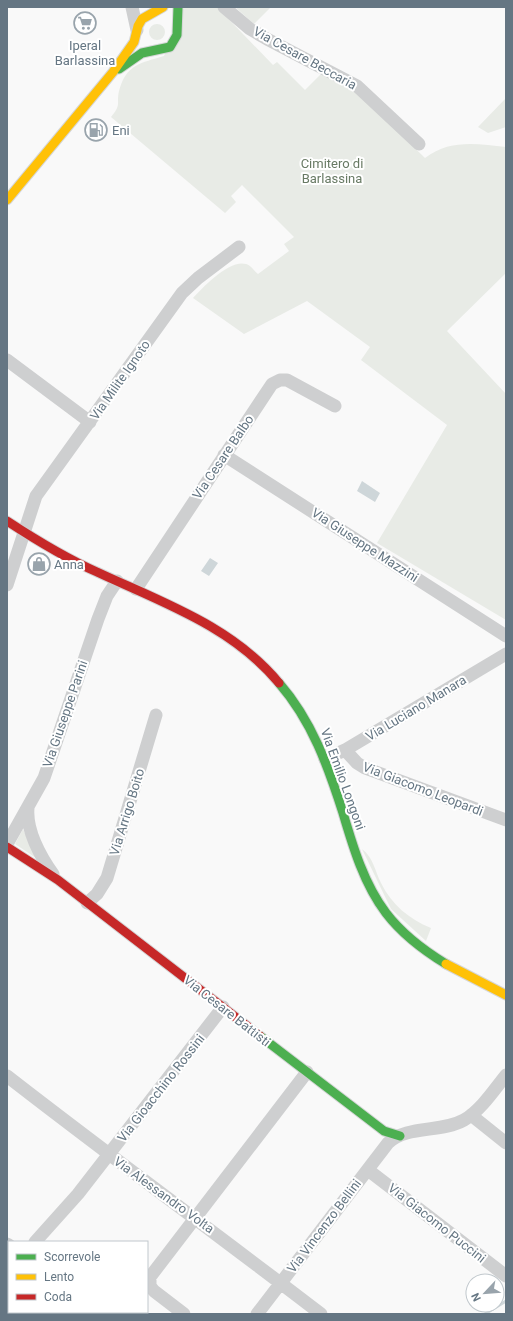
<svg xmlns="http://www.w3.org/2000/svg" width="513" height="1321" font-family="Roboto,sans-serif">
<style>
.green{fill:#e8ebe6}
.water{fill:#ced6d9}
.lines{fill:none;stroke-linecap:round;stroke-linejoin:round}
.stream{stroke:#ced6d9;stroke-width:3}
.fast-casing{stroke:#d5d6d7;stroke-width:11}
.slow-casing{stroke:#d5d6d7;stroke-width:11}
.jam-casing{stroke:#d5d6d7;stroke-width:11}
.street{stroke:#cecfd0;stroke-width:13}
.fast{stroke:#4caf50;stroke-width:9}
.slow{stroke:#ffc107;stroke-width:9}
.jam{stroke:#c62828;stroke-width:9}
.labels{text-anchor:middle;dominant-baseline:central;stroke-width:4;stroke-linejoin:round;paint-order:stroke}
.poi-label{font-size:13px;fill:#657683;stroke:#fff;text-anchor:start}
.street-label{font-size:13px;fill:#657683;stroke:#fff}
.park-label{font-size:13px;fill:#687a64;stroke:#fff}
</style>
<rect width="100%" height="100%" fill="#f9f9f9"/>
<!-- green -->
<path class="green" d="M 184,7 L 217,7 L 273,65 L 277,62 L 305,90 L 321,74 L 356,91 L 425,158 C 450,139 477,144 506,147 L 506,273 L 447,331 L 506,394 L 506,620 L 377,543 L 447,425 L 361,360 L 370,347 L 307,301 L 244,334 L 193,298 C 203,287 230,259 246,264 C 251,265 254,271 258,274 L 289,251 L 284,244 L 294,237 L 242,185 L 231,196 L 236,202 L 225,213 L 111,117 C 122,104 116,104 119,91 C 126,64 141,63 164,56 Z
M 235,7 L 271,7 L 254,24 Z
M149 32a8 8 0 1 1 16 0a8 8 0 1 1-16 0Z
M 506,98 L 506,127 L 488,133 L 478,127 Z
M 23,829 L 36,858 L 15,844 Z
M 362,849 C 373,857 375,871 381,883 C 392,905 409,919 431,928 L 426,941 L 391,909 Z"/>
<!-- water -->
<path class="water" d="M 362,481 L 380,493 L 375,502 L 357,491 Z
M 210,558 L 218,563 L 209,576 L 201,571 Z"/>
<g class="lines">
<!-- stream -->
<path class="stream" d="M 485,1314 L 506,1301"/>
<!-- fast casing -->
<g class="fast-casing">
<path id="fast" d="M 119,69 L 142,53 L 170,47 L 177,35 L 178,7
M 279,683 C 312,721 328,766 343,813 C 353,847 364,884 386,913 C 402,934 423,950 446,964
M 260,1036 L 384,1131 L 400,1136"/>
</g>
<!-- slow casing -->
<g class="slow-casing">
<path id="slow" d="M 7,200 L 113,72 L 134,42 L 138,26 L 142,19 L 163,7
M 446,964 L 506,995"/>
</g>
<!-- jam casing -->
<g class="jam-casing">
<path id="jam" d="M 7,521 C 36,540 65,558 97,572 C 161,602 232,626 279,683
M 7,847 L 58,880 L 260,1036"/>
</g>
<!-- street -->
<path class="street" d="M 132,7 L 137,30
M 224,7 L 250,29 L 267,39 L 357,86 L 419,144
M 7,360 L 90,422
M 224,455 L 506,636
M 7,585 L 36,496 L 182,293 L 198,278 L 239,247
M 136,589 L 272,384 L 280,380 L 287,380 L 335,406
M 345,750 L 357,763 L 365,768 L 506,820
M 325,759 L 345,750 L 506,654
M 28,808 C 26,830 40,856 53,874
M 7,844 L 44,778 L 98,619 L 107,596 L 117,581
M 87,903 L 97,894 L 107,878 L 156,715
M 7,1076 C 111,1157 217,1234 321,1314
M 471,1115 L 506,1143
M 368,1170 L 506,1276
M 35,1242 L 78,1194 L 223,1007
M 7,1244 L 9,1245
M 7,1271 L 9,1268
M 184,1314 L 154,1291 L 150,1286 L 150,1277 L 307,1072
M 257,1314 L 388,1143 C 407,1125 441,1133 464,1120 C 481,1110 494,1090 506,1075"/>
<!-- fast -->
<use href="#fast" class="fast"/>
<!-- slow -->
<use href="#slow" class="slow"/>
<!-- jam -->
<use href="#jam" class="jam"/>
</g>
<!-- icons -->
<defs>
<g id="supermarket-ring" transform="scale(1.15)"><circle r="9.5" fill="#fff" stroke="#99a4ac" stroke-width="1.5"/><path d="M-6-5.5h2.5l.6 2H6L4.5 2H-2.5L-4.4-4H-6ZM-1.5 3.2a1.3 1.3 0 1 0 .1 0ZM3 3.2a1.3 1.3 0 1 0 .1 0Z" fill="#99a4ac"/></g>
<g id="fuel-ring" transform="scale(1.15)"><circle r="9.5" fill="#fff" stroke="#99a4ac" stroke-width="1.5"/><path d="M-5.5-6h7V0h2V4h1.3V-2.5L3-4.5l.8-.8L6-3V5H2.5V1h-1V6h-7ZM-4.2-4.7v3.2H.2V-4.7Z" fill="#99a4ac"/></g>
<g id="shop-ring" transform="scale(1.15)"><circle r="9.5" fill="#fff" stroke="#99a4ac" stroke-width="1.5"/><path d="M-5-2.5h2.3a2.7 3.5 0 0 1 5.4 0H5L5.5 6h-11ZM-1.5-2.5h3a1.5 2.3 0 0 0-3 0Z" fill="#99a4ac"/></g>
</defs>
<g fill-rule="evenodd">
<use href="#supermarket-ring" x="85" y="23"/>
<use href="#fuel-ring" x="96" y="130"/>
<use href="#shop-ring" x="39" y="564"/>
</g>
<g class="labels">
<!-- poi labels -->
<g class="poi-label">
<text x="85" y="45" text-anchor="middle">Iperal<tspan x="85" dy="15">Barlassina</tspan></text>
<text x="112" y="130">Eni</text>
<text x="54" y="564">Anna</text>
</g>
<!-- street labels -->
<g class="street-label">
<text transform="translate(305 58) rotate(29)">Via Cesare Beccaria</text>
<text transform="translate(120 380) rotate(-55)">Via Milite Ignoto</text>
<text transform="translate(223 457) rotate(-56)">Via Cesare Balbo</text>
<text transform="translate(365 545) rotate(33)">Via Giuseppe Mazzini</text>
<text transform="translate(416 708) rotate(-31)">Via Luciano Manara</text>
<text transform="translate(65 714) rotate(-71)">Via Giuseppe Parini</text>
<text transform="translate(343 779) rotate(70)">Via Emilio Longoni</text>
<text transform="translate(423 789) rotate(21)">Via Giacomo Leopardi</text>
<text transform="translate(127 812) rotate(-73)">Via Arrigo Boito</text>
<text transform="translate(227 1011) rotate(38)">Via Cesare Battisti</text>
<text transform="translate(161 1088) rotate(-52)">Via Gioacchino Rossini</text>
<text transform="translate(164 1195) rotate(36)">Via Alessandro Volta</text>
<text transform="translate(437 1223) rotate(38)">Via Giacomo Puccini</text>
<text transform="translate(324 1226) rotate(-53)">Via Vincenzo Bellini</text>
</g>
<!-- park labels -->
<g class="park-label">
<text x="332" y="163">Cimitero di<tspan x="332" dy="15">Barlassina</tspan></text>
</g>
</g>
<!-- border -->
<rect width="513" height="1321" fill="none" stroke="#657683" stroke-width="16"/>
<!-- legend -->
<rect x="8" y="1241" width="140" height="72" fill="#ffffff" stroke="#c1c8cd"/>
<rect x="16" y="1254" width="20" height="6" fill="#4caf50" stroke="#c1c8cd"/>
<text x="44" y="1261" font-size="12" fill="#657683">Scorrevole</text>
<rect x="16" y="1274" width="20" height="6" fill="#ffc107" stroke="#c1c8cd"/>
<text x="44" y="1281" font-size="12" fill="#657683">Lento</text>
<rect x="16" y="1294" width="20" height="6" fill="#c62828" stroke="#c1c8cd"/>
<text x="44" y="1301" font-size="12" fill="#657683">Coda</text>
<!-- north arrow -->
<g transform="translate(485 1293) rotate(244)"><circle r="19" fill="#ffffff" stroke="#c1c8cd"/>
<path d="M0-3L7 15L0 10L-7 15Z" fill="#99a4ac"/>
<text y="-6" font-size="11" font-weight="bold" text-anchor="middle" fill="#657683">N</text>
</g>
</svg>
